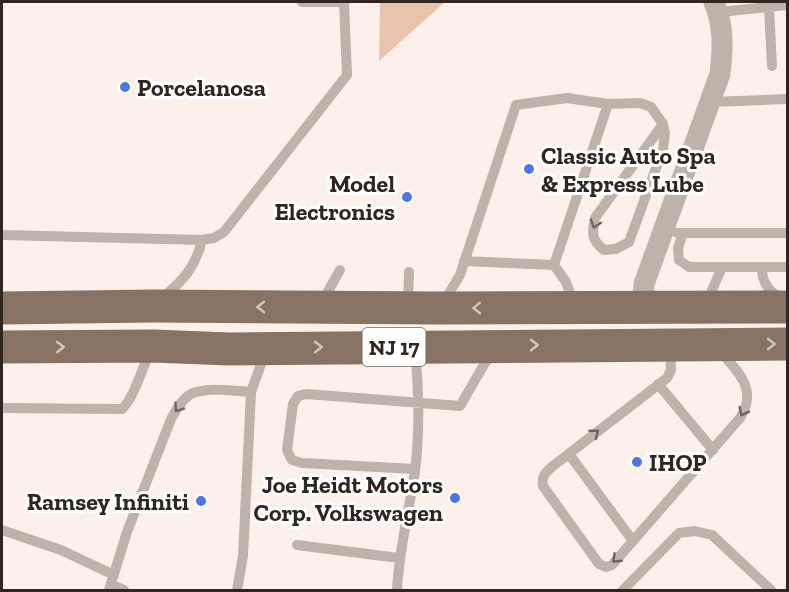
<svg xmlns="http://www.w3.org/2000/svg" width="789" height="592" font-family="'Zilla Slab',serif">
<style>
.green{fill:#e7c4ab}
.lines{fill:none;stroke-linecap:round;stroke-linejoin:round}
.service{stroke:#beb3ab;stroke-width:10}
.minor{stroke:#beb3ab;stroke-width:21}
.trunk{stroke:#887263;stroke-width:33}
.oneway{stroke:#70655e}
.oneway2{stroke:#cfc7c1}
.poi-dot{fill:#4f74e8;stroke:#fff;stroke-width:2}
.labels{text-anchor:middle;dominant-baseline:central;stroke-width:6;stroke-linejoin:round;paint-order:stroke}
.shield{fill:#fff;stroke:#6e6762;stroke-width:1.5}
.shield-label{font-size:22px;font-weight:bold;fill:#30261f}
.poi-label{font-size:24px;font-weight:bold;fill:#30261f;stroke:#fff;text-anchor:start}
</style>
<rect width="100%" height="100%" fill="#fcf1ea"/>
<!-- green -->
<path class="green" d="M 380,2 L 445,2 L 379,61 Z"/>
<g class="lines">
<!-- service -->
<path class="service" d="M 302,2 L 344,2
M 769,8 L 772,66
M 719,12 L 788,5
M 711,102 L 788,99
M 677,233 L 788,233
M 683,233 L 678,248 L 679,260 L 689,267 L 788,267
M 2,235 L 202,240 L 214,238 L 224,232 L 347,75 L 344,2
M 464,261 L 554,265
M 554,265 L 608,104
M 554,265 L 566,282 L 574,304
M 762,268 C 762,281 768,291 779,297
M 163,297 C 183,281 196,266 202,240
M 322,302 L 340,270
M 705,302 L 709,297 L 722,267
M 443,303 L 460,275 L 516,105 L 567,98 L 608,104 L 640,103 L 651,107 L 663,124 L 665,133 L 663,149 L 629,242 L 616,249 L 604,250 C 591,240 592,233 595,218 L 663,124
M 408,305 L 409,272
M 670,348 L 671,370 L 667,378 L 553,466 C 546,472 541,476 543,486 L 599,564 L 606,567 L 612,565 L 740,418 C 758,390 739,373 721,352
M 658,384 L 713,450
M 2,408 L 122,409 C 134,398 142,368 150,352
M 569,454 L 633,541
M 415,469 L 302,463 L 292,460 L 287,450 L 293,404 L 298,396 L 306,394 L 460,406 L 492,351
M 2,530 L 61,550 L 114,575
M 297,545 L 399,558
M 111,584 L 124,590
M 109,590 L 127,532 L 171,419 C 176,410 183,397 193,393 C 210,387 233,391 251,392
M 237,590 L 243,556 L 251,392 L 265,353
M 397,590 C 399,550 409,511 415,471 C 420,431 419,391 415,350
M 623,590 L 679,533 L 695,531 L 712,535 L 771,590"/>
<!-- minor -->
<path class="minor" d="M 643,307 L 644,284 L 720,74 C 723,49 724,25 714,2"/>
<!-- trunk -->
<path class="trunk" d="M 2,308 L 153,306 L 440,308 L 788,307
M 2,347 L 153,346 L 229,349 L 788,344"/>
</g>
<!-- one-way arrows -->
<defs><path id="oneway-chevron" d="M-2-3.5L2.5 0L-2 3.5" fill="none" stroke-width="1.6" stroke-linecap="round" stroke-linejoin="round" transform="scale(1.5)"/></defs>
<g class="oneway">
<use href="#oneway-chevron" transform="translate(595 224) rotate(108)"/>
<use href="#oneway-chevron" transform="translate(178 408) rotate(126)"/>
<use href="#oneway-chevron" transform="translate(743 412) rotate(117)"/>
<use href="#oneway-chevron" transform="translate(595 433) rotate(-38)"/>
<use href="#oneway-chevron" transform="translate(616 559) rotate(137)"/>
</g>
<g class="oneway2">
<use href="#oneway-chevron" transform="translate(261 307) rotate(-180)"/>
<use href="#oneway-chevron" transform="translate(477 308) rotate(179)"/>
<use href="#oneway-chevron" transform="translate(771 344)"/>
<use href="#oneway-chevron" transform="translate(534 345)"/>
<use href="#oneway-chevron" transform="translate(60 347)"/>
<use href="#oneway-chevron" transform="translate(318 347)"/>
</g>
<!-- markers -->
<g class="poi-dot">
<circle cx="125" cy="87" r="6"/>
<circle cx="529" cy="169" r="6"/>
<circle cx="407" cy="197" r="6"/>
<circle cx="637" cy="462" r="6"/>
<circle cx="455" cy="498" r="6"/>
<circle cx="201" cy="501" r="6"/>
</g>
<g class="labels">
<!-- shield labels -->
<rect class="shield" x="362.5" y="328" width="63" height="38" rx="4.5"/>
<g class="shield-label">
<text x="394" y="347">NJ 17</text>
</g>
<!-- poi labels -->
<g class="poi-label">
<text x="137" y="87">Porcelanosa</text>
<text x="541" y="155">Classic Auto Spa<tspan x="541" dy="28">&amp; Express Lube</tspan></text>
<text x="395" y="183" text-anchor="end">Model<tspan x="395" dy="28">Electronics</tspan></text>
<text x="649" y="462">IHOP</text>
<text x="443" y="484" text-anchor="end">Joe Heidt Motors<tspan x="443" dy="28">Corp. Volkswagen</tspan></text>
<text x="189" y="501" text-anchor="end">Ramsey Infiniti</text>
</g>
</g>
<!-- border -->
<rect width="789" height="592" fill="none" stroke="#30261f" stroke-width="6"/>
</svg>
